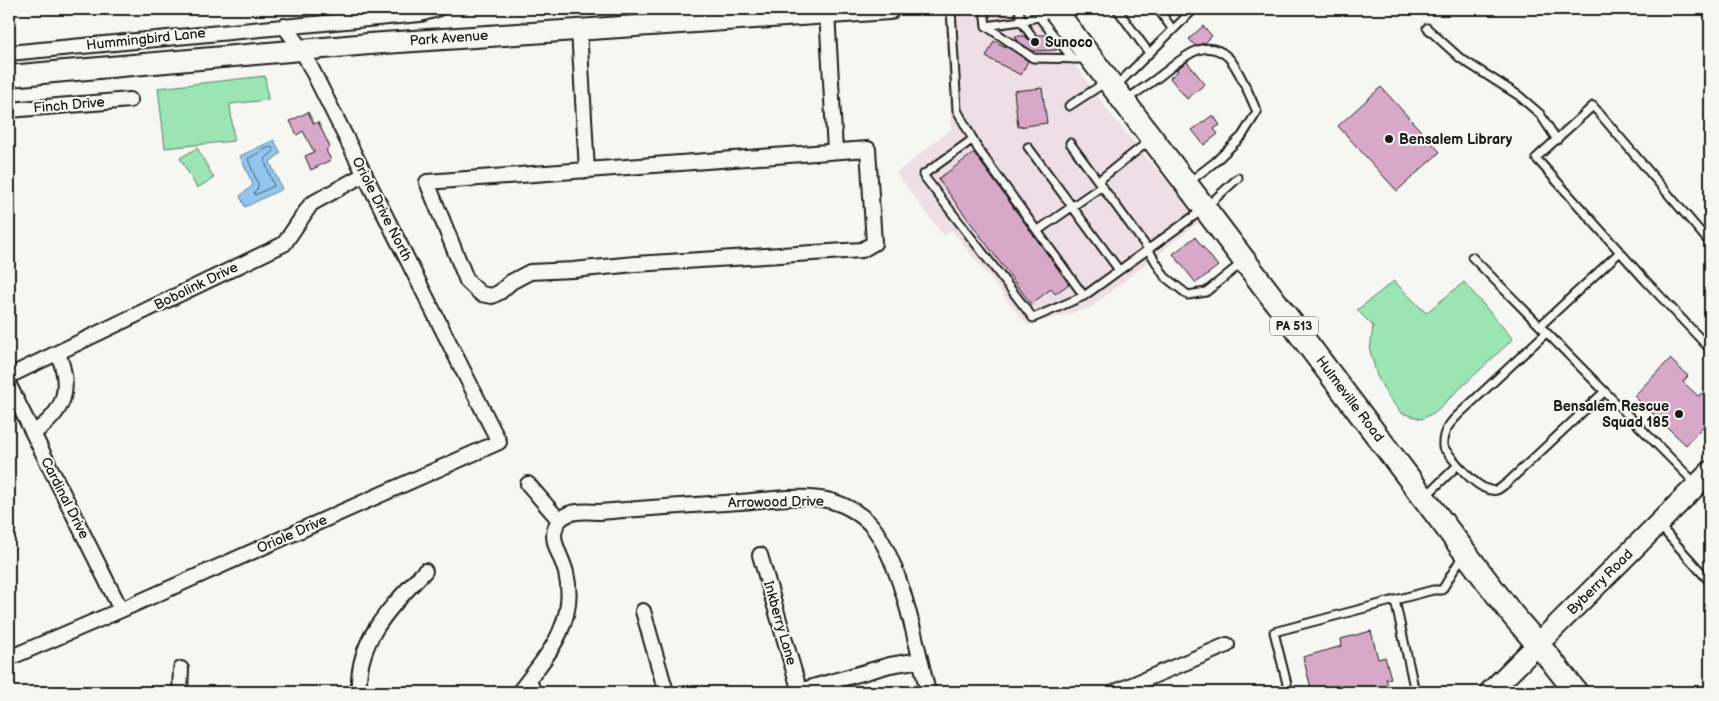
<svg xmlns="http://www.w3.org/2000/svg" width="1719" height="701" font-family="'Balsamiq Sans',sans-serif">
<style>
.built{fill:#eddfe5}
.green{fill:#9be4b3;stroke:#5c8068}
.water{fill:#91c6ef;stroke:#62829b}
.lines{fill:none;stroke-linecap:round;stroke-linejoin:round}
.shore{stroke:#4b6070;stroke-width:1}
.building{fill:#d8a8c8;stroke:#1c1c1c}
.lane-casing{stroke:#1c1c1c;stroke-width:11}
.street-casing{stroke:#1c1c1c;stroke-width:18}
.secondary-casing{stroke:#1c1c1c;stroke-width:24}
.primary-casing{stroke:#1c1c1c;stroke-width:26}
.lane{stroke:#f6f6f2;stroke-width:7}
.street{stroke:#f6f6f2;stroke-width:14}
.secondary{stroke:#f6f6f2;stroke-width:20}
.primary{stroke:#f6f6f2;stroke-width:22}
.poi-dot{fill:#1c1c1c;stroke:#f6f6f2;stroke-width:2}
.labels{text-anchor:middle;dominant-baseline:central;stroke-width:4;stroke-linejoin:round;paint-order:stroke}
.shield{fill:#f6f6f2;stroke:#5d5d5c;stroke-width:1}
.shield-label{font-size:12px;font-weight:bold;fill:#1c1c1c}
.street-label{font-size:14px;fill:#1c1c1c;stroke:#f6f6f2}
.poi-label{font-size:14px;font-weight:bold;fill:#1c1c1c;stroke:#f6f6f2;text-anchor:start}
</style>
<rect width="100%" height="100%" fill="#f6f6f2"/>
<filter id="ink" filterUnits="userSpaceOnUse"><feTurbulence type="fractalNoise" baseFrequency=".02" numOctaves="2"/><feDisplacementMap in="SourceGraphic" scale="10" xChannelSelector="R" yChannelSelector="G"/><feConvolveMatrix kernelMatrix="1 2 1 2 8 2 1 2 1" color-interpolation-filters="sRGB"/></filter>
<g filter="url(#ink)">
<!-- built -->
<path class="built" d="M 945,9 L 1034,9 L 1117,122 L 1200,221 L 1090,308 L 1027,325 L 952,230 L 944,236 L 896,173 L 951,129 Z"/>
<!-- green -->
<path class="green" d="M 265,76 L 268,100 L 230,104 L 234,141 L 165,148 L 158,88 Z
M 197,148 L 214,178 L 197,188 L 180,158 Z
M 1394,281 L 1426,313 L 1464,282 L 1513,339 L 1435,412 L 1422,419 L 1401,413 L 1387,395 L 1377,376 L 1370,351 L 1373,326 L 1357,310 Z"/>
<!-- water -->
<path class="water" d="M 274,140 L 281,153 L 270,162 L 282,189 L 245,207 L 240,196 L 253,185 L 240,156 Z"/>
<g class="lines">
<!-- shore -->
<path class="shore" d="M 270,147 L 273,148 L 274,151 L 266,158 L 265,162 L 274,186 L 255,195 L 254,192 L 258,188 L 258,184 L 248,159 Z"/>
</g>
<!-- building -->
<path class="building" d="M 1203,26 L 1212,36 L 1205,43 L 1195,46 L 1189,39 Z
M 1036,35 L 1047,35 L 1057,50 L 1033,51 L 1019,42 L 1015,36 L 1025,36 L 1031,40 L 1034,39 Z
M 994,41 L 1010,49 L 1028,61 L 1021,75 L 986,57 Z
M 1187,62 L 1205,84 L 1187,99 L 1170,78 L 1178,71 L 1177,69 Z
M 1381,87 L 1440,152 L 1397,191 L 1338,126 Z
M 1042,88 L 1047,123 L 1018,127 L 1014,91 Z
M 308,112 L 314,124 L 318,122 L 330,147 L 326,150 L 331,160 L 311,170 L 305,156 L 314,152 L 303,131 L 297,135 L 290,121 Z
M 1213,115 L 1220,125 L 1214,129 L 1218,134 L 1204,145 L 1192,130 Z
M 974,153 L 1069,284 L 1055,294 L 1051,289 L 1031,304 L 938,179 Z
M 1195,237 L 1218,266 L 1196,283 L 1173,254 Z
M 1670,359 L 1688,376 L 1683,382 L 1698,396 L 1702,393 L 1710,401 L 1710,419 L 1686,445 L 1634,396 Z
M 1371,631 L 1378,659 L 1385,657 L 1391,678 L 1386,679 L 1390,692 L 1312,692 L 1303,657 L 1342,646 L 1341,639 Z"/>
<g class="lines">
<!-- lane casing -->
<g class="lane-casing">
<path id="lane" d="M 951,9 L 957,110 L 978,149 L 1084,296 L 1205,208 L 1238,178
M 984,9 L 986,26 L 1033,58 L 1086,59
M 1117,9 L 1149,53
M 1158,9 L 1173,30
M 1039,17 L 1073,59
M 986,26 L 1021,21 L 1019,9
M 1427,28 L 1460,58 L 1518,95 L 1540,114 L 1557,140
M 1031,35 L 1021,21 L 1054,13
M 1116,86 L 1194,9
M 1127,99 C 1140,90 1153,82 1165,72 C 1183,58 1205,36 1228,57 C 1238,67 1251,98 1257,112 L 1242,136 L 1215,162 L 1189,182
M 1069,106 L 1106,82
M 973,139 L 923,175 L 1033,318 L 1084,296
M 1149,141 L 1098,181 L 1148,249 L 1165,277 L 1188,295 L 1206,292 L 1243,262
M 1070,143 L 1098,181
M 1028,147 L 1119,270
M 1037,231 L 1102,186
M 1710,243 L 1593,106 L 1536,158 L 1645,280 L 1710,349
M 1472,257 L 1695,483
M 1540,326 L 1620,252
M 1546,333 L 1458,415 C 1448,425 1442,433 1443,447 C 1453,459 1479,495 1497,490 C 1500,489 1504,485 1507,483 L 1604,392
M 1426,496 L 1458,465
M 1659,525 L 1710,582
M 1395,600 L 1415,692
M 532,677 L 537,692
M 1289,692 L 1274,632 L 1433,590 L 1442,590 L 1463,555"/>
</g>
<!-- street casing -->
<g class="street-casing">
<path id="street" d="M 827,12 L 835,151
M 579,29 L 587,171
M 9,53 L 420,14 L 437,9
M 9,110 L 130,100
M 868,149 L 874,243 L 862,250 L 635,264 L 573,270 L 530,272 L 511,282 L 500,292 L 492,296 L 481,294 L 467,281 L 427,182 Z
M 9,376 L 284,244 L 311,204 L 365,174
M 9,385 L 121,610
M 33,433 C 65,412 72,389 58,353
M 528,484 L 559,520
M 760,555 L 800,692
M 643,611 L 666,692
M 9,658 L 121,610 L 499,442 L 302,50 L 284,26
M 799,691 L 890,665 L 920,660
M 180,692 L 181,669
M 359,692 C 356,639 391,607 425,571
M 519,692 C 547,656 578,622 566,573 C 563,558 549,541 556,526 C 563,509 585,511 600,512 C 646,508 693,505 740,502 C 767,500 806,494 831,501 C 847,505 866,517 875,530 C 903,570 916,644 928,692
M 1115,692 L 1227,645"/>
</g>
<!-- secondary casing -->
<g class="secondary-casing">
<path id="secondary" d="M 9,76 L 369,44 L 889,9
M 1490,692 L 1710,472"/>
</g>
<!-- primary casing -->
<g class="primary-casing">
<path id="primary" d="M 1054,9 L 1511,613 L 1551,660 L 1576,692"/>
</g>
<!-- lane -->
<use href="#lane" class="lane"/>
<!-- street -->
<use href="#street" class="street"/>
<!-- secondary -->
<use href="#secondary" class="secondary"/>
<!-- primary -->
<use href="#primary" class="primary"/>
</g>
</g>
<!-- markers -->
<g class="poi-dot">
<circle cx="1035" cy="42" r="5"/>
<circle cx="1389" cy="139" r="5"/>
<circle cx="1679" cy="414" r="5"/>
</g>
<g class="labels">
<!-- shield labels -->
<rect class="shield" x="1270" y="316.5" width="48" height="19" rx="4"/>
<g class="shield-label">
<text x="1294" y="326">PA 513</text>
</g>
<!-- street labels -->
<g class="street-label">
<text transform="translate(449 38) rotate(-4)">Park Avenue</text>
<text transform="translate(146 39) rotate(-6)">Hummingbird Lane</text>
<text transform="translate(69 105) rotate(-5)">Finch Drive</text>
<text transform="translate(382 209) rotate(63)">Oriole Drive North</text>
<text transform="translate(196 286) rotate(-26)">Bobolink Drive</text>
<text transform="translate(1350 399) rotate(53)">Hulmeville Road</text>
<text transform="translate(65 498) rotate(63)">Cardinal Drive</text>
<text transform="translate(776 502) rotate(-1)">Arrowood Drive</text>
<text transform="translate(292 534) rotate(-24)">Oriole Drive</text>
<text transform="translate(1600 582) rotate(-45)">Byberry Road</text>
<text transform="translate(780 623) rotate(74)">Inkberry Lane</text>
</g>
<!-- poi labels -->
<g class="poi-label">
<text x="1045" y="42">Sunoco</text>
<text x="1399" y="139">Bensalem Library</text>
<text x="1669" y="406" text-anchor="end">Bensalem Rescue<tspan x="1669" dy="16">Squad 185</tspan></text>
</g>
</g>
<!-- margin -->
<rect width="1719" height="701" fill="none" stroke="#f6f6f2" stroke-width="30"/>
<rect x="15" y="15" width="1689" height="671" fill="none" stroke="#1c1c1c" stroke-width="2" filter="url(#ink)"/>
</svg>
